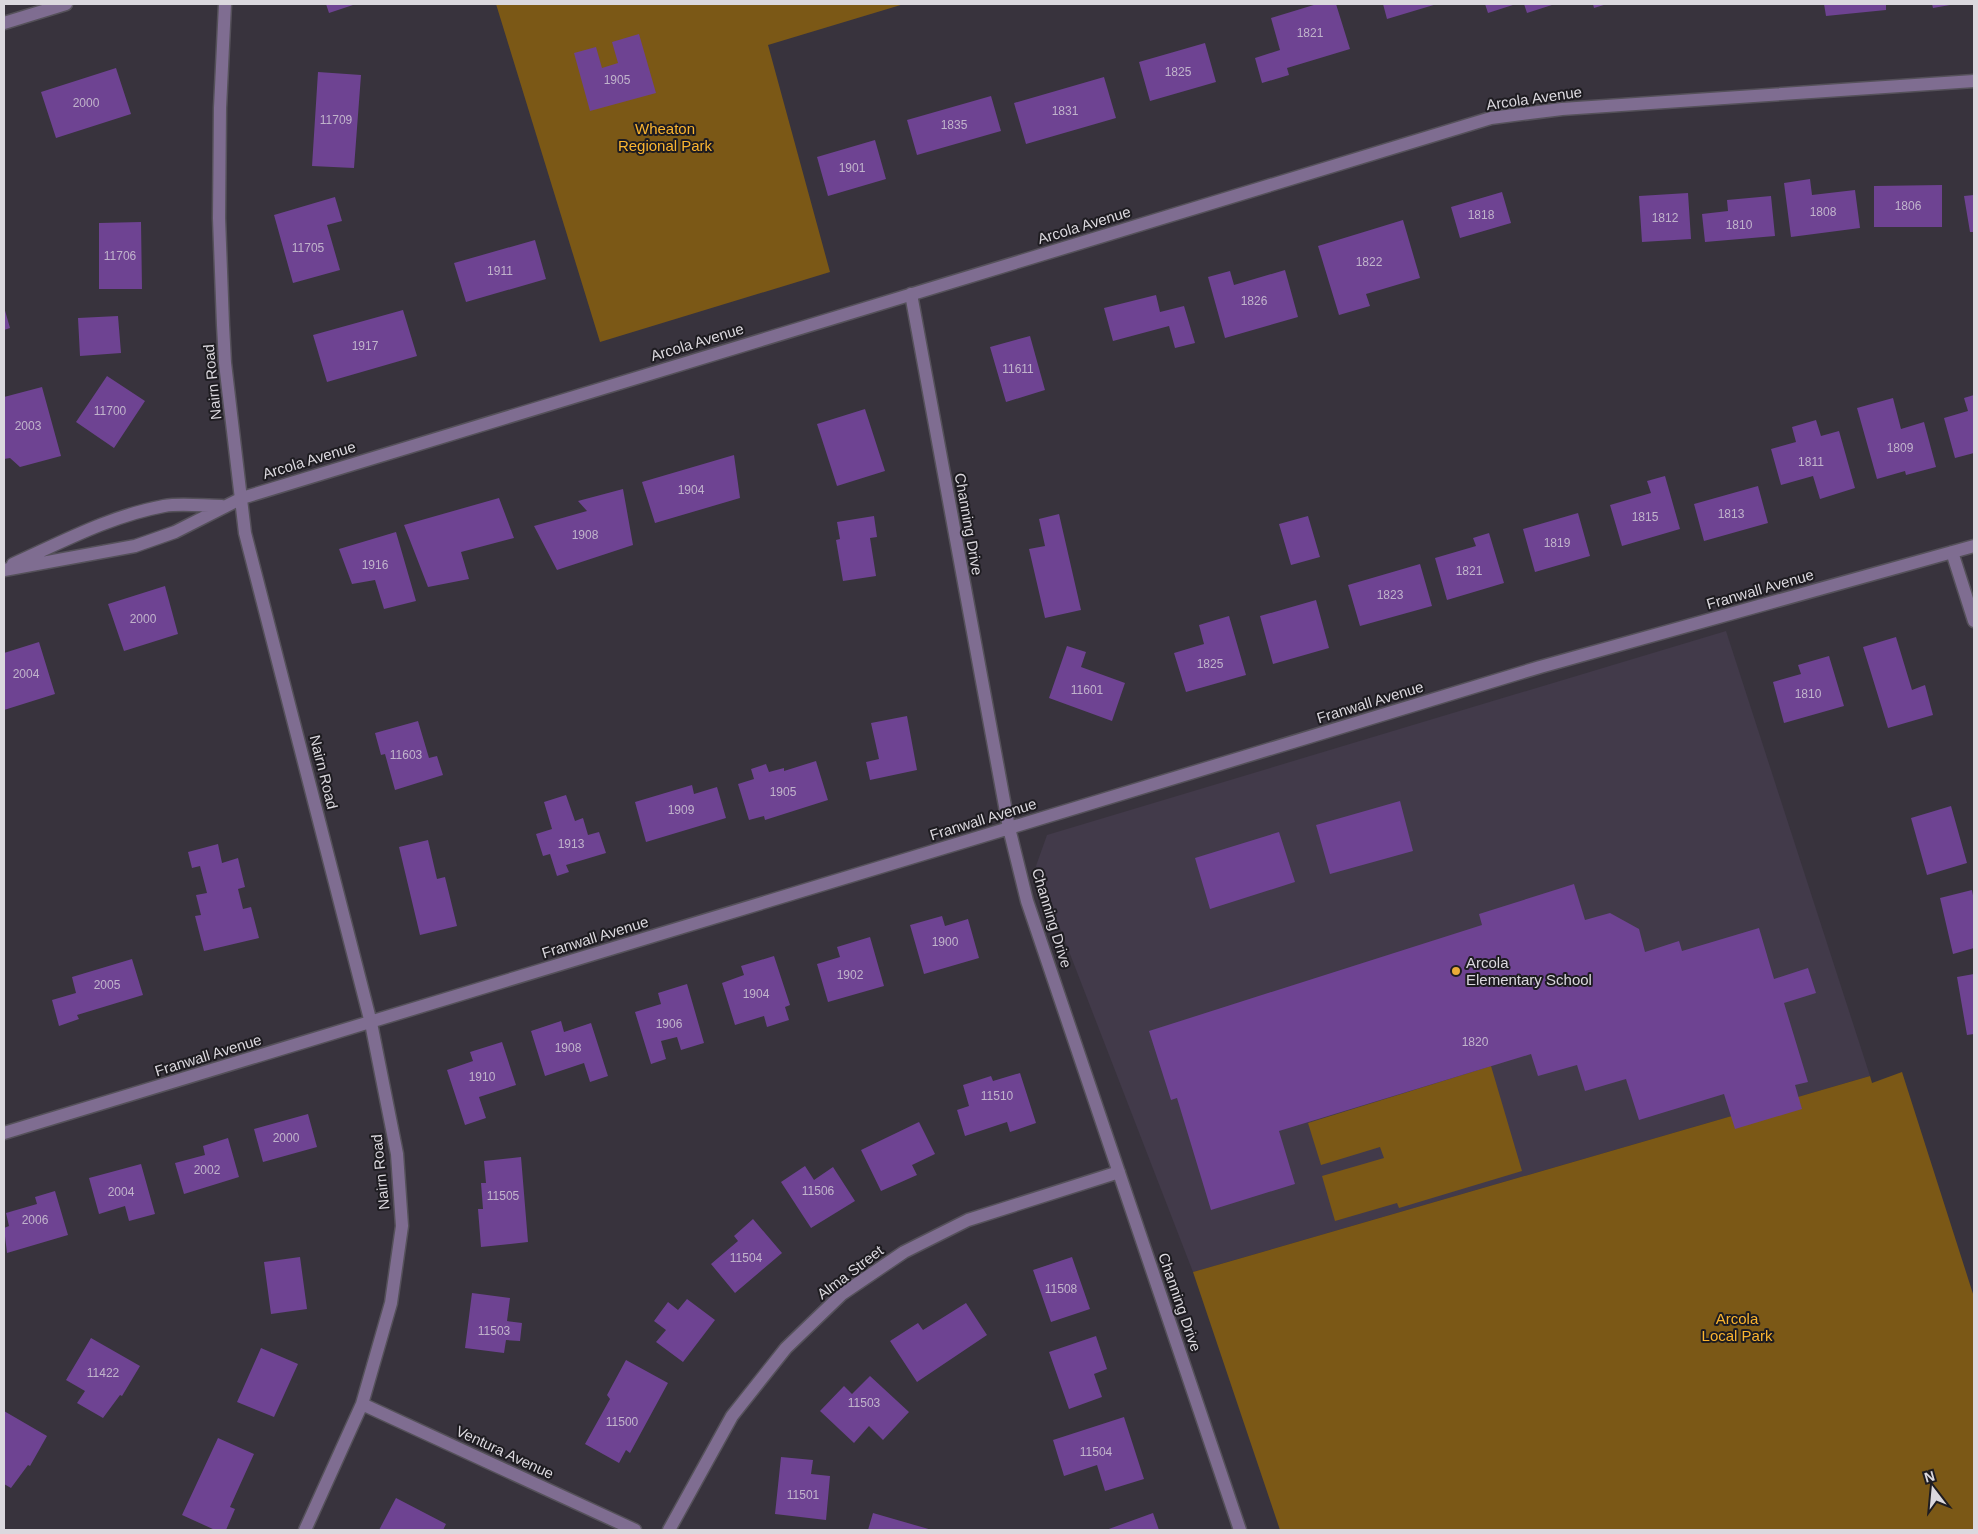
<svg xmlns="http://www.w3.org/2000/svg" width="1978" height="1534" font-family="Helvetica,sans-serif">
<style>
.built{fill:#423a4a}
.green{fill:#7b5816}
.building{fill:#6e4392}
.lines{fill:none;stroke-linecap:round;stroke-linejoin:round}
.minor-casing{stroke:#55515a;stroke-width:15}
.minor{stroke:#7f6d91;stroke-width:12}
.poi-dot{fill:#e9aa38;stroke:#1e1c21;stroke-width:2}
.labels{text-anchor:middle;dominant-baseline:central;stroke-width:4;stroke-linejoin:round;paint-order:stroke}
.number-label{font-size:12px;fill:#c0b3cb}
.street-label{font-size:15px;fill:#dbd8de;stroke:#1e1c21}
.park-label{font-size:15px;fill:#fbb530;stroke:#1e1c21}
.poi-label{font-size:15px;fill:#dbd8de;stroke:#1e1c21;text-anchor:start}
</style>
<rect width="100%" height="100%" fill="#38333d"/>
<!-- built -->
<path class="built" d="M 1726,631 L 1870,1076 L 1193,1272 L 1036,866 L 1047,835 Z"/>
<!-- green -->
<path class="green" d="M 496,4 L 904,4 L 768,45 L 830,272 L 600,342 Z
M 1491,1066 L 1522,1171 L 1399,1208 L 1397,1203 L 1335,1221 L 1322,1176 L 1384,1158 L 1380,1147 L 1321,1165 L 1308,1123 Z
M 1902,1072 L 1974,1297 L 1974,1530 L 1280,1530 L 1193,1272 L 1870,1076 L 1872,1083 Z"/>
<!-- building -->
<path class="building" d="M 326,4 L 356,4 L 329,13 Z
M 1317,4 L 1336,4 L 1350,49 L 1287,68 L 1289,75 L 1262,83 L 1255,58 L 1280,50 L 1271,18 Z
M 1383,4 L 1437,4 L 1387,19 Z
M 1485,4 L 1516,4 L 1488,13 Z
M 1524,4 L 1555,4 L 1527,13 Z
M 1593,4 L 1607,4 L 1594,8 Z
M 1824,4 L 1886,4 L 1886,10 L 1826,16 Z
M 1932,4 L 1950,4 L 1950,5 L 1933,8 Z
M 639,34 L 656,93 L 590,111 L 574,53 L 596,47 L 602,68 L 618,63 L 612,42 Z
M 1205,43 L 1216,82 L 1150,101 L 1139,62 Z
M 116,68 L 131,114 L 56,138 L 41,92 Z
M 318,72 L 361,75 L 354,168 L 312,166 Z
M 1104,77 L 1116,118 L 1026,144 L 1014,103 Z
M 991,96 L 1001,131 L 917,155 L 907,120 Z
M 875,140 L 886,179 L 828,196 L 817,157 Z
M 1810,179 L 1812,195 L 1855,190 L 1860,228 L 1791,237 L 1784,183 Z
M 1942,185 L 1942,227 L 1874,227 L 1874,186 Z
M 1502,192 L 1511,223 L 1460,238 L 1451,207 Z
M 1688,193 L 1691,239 L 1642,242 L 1639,196 Z
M 1974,195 L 1974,232 L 1970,232 L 1964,196 Z
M 1771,196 L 1775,236 L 1705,242 L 1702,214 L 1728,211 L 1727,200 Z
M 335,197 L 342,221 L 327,225 L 340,270 L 293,283 L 274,215 Z
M 1403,220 L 1420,278 L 1366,294 L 1370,306 L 1339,315 L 1318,246 Z
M 141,222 L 142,289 L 99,289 L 99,223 Z
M 535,240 L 546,279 L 466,302 L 454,263 Z
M 1285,270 L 1298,317 L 1225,338 L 1208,277 L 1230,271 L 1234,285 Z
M 1156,295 L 1160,312 L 1184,306 L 1195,343 L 1175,348 L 1169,326 L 1113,341 L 1104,308 Z
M 4,307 L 10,328 L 4,330 Z
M 403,310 L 417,356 L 327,382 L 313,335 Z
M 118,316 L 121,353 L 80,356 L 78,318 Z
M 1030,336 L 1045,390 L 1006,402 L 990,347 Z
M 107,376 L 145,401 L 114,448 L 76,422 Z
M 42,387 L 61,456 L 20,467 L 10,458 L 4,459 L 4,397 Z
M 1974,395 L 1974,453 L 1955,458 L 1944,418 L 1968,411 L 1964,398 Z
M 1893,398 L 1901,429 L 1924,422 L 1936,467 L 1906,475 L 1905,471 L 1877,479 L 1857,408 Z
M 865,409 L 885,471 L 837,486 L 817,424 Z
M 1816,420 L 1821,436 L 1839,431 L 1855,488 L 1820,499 L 1813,476 L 1781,485 L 1771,449 L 1796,442 L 1792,427 Z
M 734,455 L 740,498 L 655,523 L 642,482 Z
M 1665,476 L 1680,529 L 1622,546 L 1610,505 L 1651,493 L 1647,481 Z
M 1758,486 L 1768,523 L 1704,541 L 1694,504 Z
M 623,489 L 633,545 L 557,570 L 534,526 L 587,511 L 578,501 Z
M 499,498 L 514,538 L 461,552 L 469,579 L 428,587 L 404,525 Z
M 1578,513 L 1590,556 L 1535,572 L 1523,529 Z
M 1059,514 L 1081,610 L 1045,618 L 1029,549 L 1045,546 L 1039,519 Z
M 874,516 L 877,537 L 870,538 L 876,576 L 843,581 L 836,540 L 840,539 L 837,522 Z
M 1308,516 L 1320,557 L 1291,565 L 1279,524 Z
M 396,532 L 416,601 L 384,609 L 375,580 L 352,584 L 339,549 Z
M 1489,533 L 1504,583 L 1447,600 L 1435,558 L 1476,546 L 1473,538 Z
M 1420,564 L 1432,606 L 1360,626 L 1348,585 Z
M 165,586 L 178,634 L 124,651 L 108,604 Z
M 1316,600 L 1329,648 L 1273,664 L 1260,616 Z
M 1229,616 L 1246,675 L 1186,692 L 1174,653 L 1204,644 L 1199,625 Z
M 1896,637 L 1912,690 L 1925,685 L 1933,715 L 1888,728 L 1863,647 Z
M 39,642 L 55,694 L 4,710 L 4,653 Z
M 1067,646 L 1086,652 L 1081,667 L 1125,683 L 1112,721 L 1049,698 Z
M 1829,656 L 1844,706 L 1784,723 L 1773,682 L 1801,674 L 1798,665 Z
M 907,716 L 917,770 L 870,780 L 866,762 L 879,759 L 871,723 Z
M 418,721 L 429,758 L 437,756 L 443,775 L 395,790 L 385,754 L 381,755 L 375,733 Z
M 816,761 L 828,800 L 765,820 L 764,816 L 749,820 L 738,784 L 754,779 L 751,769 L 766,764 L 769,772 L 784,768 L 784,771 Z
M 692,785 L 694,794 L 717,787 L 726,818 L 646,842 L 635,802 Z
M 566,795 L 575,821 L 583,818 L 588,835 L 599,832 L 606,853 L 566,865 L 569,872 L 557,876 L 550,854 L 543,856 L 536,834 L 552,829 L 544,802 Z
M 1400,801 L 1413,851 L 1330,874 L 1316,825 Z
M 1951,806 L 1967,863 L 1927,875 L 1911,818 Z
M 1279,832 L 1295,882 L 1210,909 L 1195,858 Z
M 428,840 L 437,879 L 445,877 L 457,926 L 420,935 L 399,847 Z
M 218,844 L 222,863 L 238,858 L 245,887 L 238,889 L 243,909 L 251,907 L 259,938 L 204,951 L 195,916 L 201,915 L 196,895 L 207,893 L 200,866 L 192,868 L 188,852 Z
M 1574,884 L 1585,920 L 1610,913 L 1639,929 L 1645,952 L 1679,941 L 1682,951 L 1759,928 L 1774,979 L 1808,968 L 1816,993 L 1784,1003 L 1808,1082 L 1795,1085 L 1802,1109 L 1735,1129 L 1724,1094 L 1639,1120 L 1626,1079 L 1585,1091 L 1577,1065 L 1538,1076 L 1531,1054 L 1279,1131 L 1295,1184 L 1211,1210 L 1177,1098 L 1171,1100 L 1149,1031 L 1482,925 L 1479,914 Z
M 1972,890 L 1974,901 L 1974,948 L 1953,954 L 1940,898 Z
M 942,916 L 945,926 L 968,919 L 979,958 L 924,974 L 910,925 Z
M 870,937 L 884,986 L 828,1002 L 817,964 L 840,957 L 837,947 Z
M 774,956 L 790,1005 L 785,1007 L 789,1020 L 767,1027 L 764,1016 L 735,1025 L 722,983 L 744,975 L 741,966 Z
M 132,959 L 143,995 L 77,1015 L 79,1019 L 59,1026 L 52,1000 L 76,993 L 72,977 Z
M 1974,974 L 1974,1034 L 1967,1035 L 1957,977 Z
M 687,984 L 704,1043 L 681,1050 L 677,1037 L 661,1041 L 666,1059 L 651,1064 L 635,1012 L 661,1004 L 658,993 Z
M 561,1021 L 564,1032 L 591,1023 L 608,1076 L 590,1082 L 584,1063 L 545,1076 L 531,1031 Z
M 502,1042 L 516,1085 L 479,1097 L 486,1118 L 465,1125 L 447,1070 L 473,1061 L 470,1052 Z
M 1020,1073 L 1036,1123 L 1010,1132 L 1007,1122 L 965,1136 L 957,1110 L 969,1106 L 963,1085 L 991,1076 L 993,1081 Z
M 308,1114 L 317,1147 L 263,1162 L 254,1129 Z
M 919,1122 L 935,1154 L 912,1165 L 917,1175 L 881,1191 L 861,1150 Z
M 228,1138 L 239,1177 L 184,1194 L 175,1163 L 205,1155 L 203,1146 Z
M 521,1157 L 528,1242 L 481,1247 L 478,1209 L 483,1209 L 481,1183 L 486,1183 L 484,1161 Z
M 141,1164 L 155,1214 L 129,1221 L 125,1206 L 99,1214 L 89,1178 Z
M 805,1166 L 814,1180 L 833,1167 L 855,1201 L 811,1228 L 781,1182 Z
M 55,1191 L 68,1235 L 7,1253 L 4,1228 L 9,1226 L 6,1213 L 37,1204 L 35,1197 Z
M 753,1219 L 782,1253 L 735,1293 L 711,1264 L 738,1241 L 734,1236 Z
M 300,1257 L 307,1309 L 271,1314 L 264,1262 Z
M 1072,1257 L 1090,1309 L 1051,1322 L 1033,1270 Z
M 472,1293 L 510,1298 L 507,1321 L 522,1323 L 520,1341 L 506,1340 L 504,1353 L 465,1348 Z
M 687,1299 L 715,1320 L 683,1362 L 656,1342 L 666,1330 L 654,1321 L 668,1302 L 678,1310 Z
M 966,1303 L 987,1335 L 917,1382 L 890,1341 L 918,1323 L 923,1330 Z
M 1096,1336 L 1107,1369 L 1094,1374 L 1102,1397 L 1069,1409 L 1049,1352 Z
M 91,1338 L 140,1366 L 122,1396 L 120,1395 L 103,1418 L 77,1403 L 85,1391 L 66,1380 Z
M 261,1348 L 298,1364 L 274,1417 L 237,1402 Z
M 626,1360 L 668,1383 L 630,1453 L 626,1450 L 619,1463 L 585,1444 L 610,1399 L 607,1395 Z
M 870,1376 L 909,1412 L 883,1440 L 869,1426 L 854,1443 L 820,1411 L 844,1386 L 852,1394 Z
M 4,1411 L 47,1436 L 30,1466 L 28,1465 L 11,1488 L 4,1484 Z
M 1124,1417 L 1144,1479 L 1105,1491 L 1097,1465 L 1064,1476 L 1053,1440 Z
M 218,1438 L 254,1454 L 230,1507 L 235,1509 L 226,1530 L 215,1530 L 182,1515 Z
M 781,1457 L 813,1460 L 811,1474 L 830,1476 L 826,1520 L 775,1514 Z
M 396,1498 L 446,1524 L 443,1530 L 379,1530 Z
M 873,1513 L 932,1530 L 868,1530 Z
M 1153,1513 L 1159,1530 L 1106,1530 Z"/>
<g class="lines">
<!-- minor casing -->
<g class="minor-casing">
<path id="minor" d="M 225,4 L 220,108 L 219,218 L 223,325 L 225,363 L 245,533 L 371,1023 L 397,1154 L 402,1226 L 391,1303 L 362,1404 L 305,1530
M 4,23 L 66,4
M 911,294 L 1009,828 L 1027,901 L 1240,1530
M 1952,552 L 1974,621
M 13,564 C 62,542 110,516 164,506 C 182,503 203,506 222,506
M 4,570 L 135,546 L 175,532 L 242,498 L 1491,118 L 1562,109 L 1974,81
M 4,1133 L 1540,667 L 1974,546
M 362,1404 L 635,1530
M 669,1530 L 732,1416 L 786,1348 L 842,1294 L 904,1252 L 968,1220 L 1119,1172"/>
</g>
<!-- minor -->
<use href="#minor" class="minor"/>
</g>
<!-- markers -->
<circle class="poi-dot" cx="1456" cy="971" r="5"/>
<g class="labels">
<!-- number labels -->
<g class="number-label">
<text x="1310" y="33">1821</text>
<text x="1178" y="72">1825</text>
<text x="617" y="80">1905</text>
<text x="86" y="103">2000</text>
<text x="1065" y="111">1831</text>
<text x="336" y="120">11709</text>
<text x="954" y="125">1835</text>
<text x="852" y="168">1901</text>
<text x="1908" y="206">1806</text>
<text x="1823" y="212">1808</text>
<text x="1481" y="215">1818</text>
<text x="1665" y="218">1812</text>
<text x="1739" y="225">1810</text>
<text x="308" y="248">11705</text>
<text x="120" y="256">11706</text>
<text x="1369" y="262">1822</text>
<text x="500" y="271">1911</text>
<text x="1254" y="301">1826</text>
<text x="365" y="346">1917</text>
<text x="1018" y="369">11611</text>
<text x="110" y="411">11700</text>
<text x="28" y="426">2003</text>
<text x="1900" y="448">1809</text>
<text x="1811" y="462">1811</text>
<text x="691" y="490">1904</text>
<text x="1731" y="514">1813</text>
<text x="1645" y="517">1815</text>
<text x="585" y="535">1908</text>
<text x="1557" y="543">1819</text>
<text x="375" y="565">1916</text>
<text x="1469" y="571">1821</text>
<text x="1390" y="595">1823</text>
<text x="143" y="619">2000</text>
<text x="1210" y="664">1825</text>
<text x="26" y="674">2004</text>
<text x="1087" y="690">11601</text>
<text x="1808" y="694">1810</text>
<text x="406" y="755">11603</text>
<text x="783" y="792">1905</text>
<text x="681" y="810">1909</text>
<text x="571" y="844">1913</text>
<text x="945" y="942">1900</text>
<text x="850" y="975">1902</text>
<text x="107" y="985">2005</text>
<text x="756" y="994">1904</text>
<text x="669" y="1024">1906</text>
<text x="1475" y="1042">1820</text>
<text x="568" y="1048">1908</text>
<text x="482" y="1077">1910</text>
<text x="997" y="1096">11510</text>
<text x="286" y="1138">2000</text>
<text x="207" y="1170">2002</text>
<text x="818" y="1191">11506</text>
<text x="121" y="1192">2004</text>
<text x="503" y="1196">11505</text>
<text x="35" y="1220">2006</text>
<text x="746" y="1258">11504</text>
<text x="1061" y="1289">11508</text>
<text x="494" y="1331">11503</text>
<text x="103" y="1373">11422</text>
<text x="864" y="1403">11503</text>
<text x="622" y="1422">11500</text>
<text x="1096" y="1452">11504</text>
<text x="803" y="1495">11501</text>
</g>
<!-- street labels -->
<g class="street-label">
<text transform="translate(1534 98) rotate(-8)">Arcola Avenue</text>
<text transform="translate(1084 225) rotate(-17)">Arcola Avenue</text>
<text transform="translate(697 342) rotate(-17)">Arcola Avenue</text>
<text transform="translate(212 382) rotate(-96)">Nairn Road</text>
<text transform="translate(309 460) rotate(-17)">Arcola Avenue</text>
<text transform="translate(969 524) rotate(80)">Channing Drive</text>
<text transform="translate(1760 589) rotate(-16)">Franwall Avenue</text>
<text transform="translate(1370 702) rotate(-17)">Franwall Avenue</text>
<text transform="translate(324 772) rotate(76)">Nairn Road</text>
<text transform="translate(983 819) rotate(-17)">Franwall Avenue</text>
<text transform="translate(1052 918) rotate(73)">Channing Drive</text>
<text transform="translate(595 937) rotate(-17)">Franwall Avenue</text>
<text transform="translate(208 1055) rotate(-17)">Franwall Avenue</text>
<text transform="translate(380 1172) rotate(-96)">Nairn Road</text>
<text transform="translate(850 1272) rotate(-37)">Alma Street</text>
<text transform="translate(1180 1302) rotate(71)">Channing Drive</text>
<text transform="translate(505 1452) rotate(25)">Ventura Avenue</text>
</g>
<!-- park labels -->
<g class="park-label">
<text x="665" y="128">Wheaton<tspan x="665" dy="17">Regional Park</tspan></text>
<text x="1737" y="1318">Arcola<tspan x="1737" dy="17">Local Park</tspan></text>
</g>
<!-- poi labels -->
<g class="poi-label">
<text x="1466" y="962">Arcola<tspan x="1466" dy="17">Elementary School</tspan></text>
</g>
</g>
<!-- border -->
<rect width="1978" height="1534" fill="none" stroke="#dbd8de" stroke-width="10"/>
<!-- north arrow -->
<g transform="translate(1933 1489) rotate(344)" stroke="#1e1c21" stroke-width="4" paint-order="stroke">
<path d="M0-4L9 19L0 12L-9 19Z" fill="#dbd8de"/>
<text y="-8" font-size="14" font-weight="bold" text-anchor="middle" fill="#dbd8de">N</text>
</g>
</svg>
